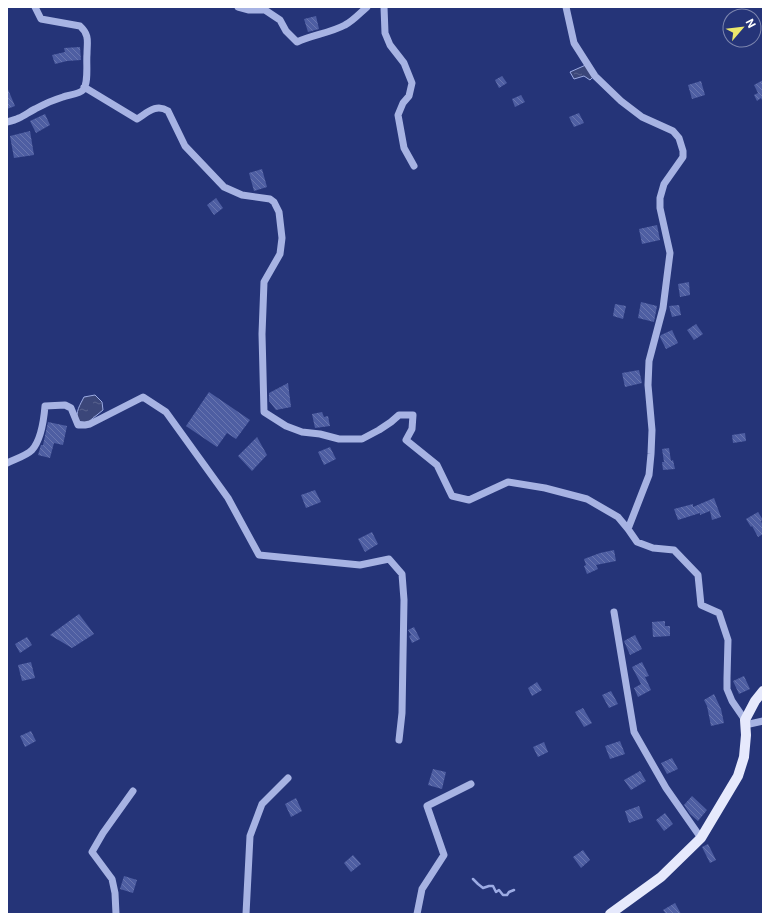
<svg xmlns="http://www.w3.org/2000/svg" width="770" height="921" font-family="Inter,sans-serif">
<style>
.water{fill:url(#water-ripples);stroke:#9cabe4}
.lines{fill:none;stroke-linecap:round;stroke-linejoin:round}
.stream{stroke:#9cabe4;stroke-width:2.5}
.building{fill:url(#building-back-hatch)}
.minor{stroke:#a7b3e3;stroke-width:7}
.major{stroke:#e6e9fc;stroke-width:10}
</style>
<defs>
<pattern id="water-ripples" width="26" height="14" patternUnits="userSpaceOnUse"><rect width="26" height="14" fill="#3b4679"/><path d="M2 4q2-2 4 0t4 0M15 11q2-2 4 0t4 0" fill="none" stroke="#58628d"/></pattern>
<pattern id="building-back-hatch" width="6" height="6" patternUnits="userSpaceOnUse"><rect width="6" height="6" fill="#4e5ea2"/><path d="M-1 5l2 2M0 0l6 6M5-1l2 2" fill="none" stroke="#6976b0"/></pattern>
</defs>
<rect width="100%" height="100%" fill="#253478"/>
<!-- water -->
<path class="water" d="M 588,64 L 594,76 L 590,80 L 584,76 L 574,79 L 570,72 Z
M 95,395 L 102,402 L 103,410 L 87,423 L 78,421 C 75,412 80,405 84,397 Z"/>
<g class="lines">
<!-- stream -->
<path class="stream" d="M 473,879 L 478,884 L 483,888 L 489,886 L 493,886 L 496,892 L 499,890 L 503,895 L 507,895 L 509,892 L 514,890"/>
</g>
<!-- building -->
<path class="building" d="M 316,16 L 319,29 L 308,32 L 304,19 Z
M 80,47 L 81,60 L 67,61 L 55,64 L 52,55 L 65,52 L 64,48 Z
M 502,76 L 507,83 L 499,88 L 495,80 Z
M 763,80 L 763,102 L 761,98 L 757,101 L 754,95 L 758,93 L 754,85 Z
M 701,81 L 705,95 L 692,99 L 688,85 Z
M 7,87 L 15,106 L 7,109 Z
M 521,95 L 525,102 L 515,107 L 512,99 Z
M 579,113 L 584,123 L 574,127 L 569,117 Z
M 45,114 L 50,125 L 36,133 L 30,121 Z
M 30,131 L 34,155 L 14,158 L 10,136 Z
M 262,169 L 267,187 L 254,191 L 249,173 Z
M 216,198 L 223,208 L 214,215 L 207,205 Z
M 657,225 L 660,240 L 642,244 L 639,229 Z
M 689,282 L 690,295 L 680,297 L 678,284 Z
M 641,302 L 657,306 L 654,322 L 638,318 Z
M 615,304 L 626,306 L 623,319 L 613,316 Z
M 679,305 L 681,315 L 672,317 L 669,306 Z
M 696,324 L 703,334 L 694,340 L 687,330 Z
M 672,330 L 678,343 L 666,349 L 660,337 L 661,335 Z
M 639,370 L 642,383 L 625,387 L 622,373 Z
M 288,383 L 291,407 L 276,410 L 269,401 L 269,393 Z
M 209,392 L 250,420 L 236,439 L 227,433 L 217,447 L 186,426 Z
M 322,412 L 324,417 L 328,416 L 330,426 L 315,428 L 312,414 Z
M 48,422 L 67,426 L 63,445 L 54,443 L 50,458 L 38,455 L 41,445 L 43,445 Z
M 745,433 L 746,441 L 733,443 L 732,435 Z
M 257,437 L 267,455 L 252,471 L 238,456 Z
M 330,447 L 336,459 L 324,465 L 318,452 Z
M 669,448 L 671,461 L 673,460 L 675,469 L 663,470 L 662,462 L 664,462 L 662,449 Z
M 315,490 L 321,502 L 306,508 L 301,495 Z
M 714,498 L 721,517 L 712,520 L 710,511 L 700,515 L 700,513 L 678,520 L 674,509 L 693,504 L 693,507 Z
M 758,512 L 763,520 L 761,521 L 763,526 L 763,534 L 758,537 L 752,526 L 751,527 L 746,519 Z
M 372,532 L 378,544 L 365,552 L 358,539 Z
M 614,550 L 616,561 L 596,565 L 598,569 L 587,574 L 584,566 L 586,565 L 584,559 L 600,553 Z
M 79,614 L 94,634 L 72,648 L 50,635 Z
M 665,621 L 665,626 L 670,626 L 670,636 L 653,637 L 652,622 Z
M 414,627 L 420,639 L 412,643 L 409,636 L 411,635 L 408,630 Z
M 635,635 L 642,649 L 630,655 L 624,641 Z
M 27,637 L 32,645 L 20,653 L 15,644 Z
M 31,662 L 35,678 L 22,681 L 18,665 Z
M 642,662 L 649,676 L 645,677 L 651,690 L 638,697 L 634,688 L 641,684 L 632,667 Z
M 744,676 L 750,689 L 739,694 L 733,681 Z
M 537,682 L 542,690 L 532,696 L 528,688 Z
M 611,691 L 618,704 L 609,708 L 602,695 Z
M 714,694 L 721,709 L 724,723 L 711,726 L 707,706 L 704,700 Z
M 583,708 L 592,723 L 584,727 L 575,712 Z
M 31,731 L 36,741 L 25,747 L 20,736 Z
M 620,741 L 625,754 L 610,759 L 605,746 Z
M 544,742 L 548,752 L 538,757 L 533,747 Z
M 672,758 L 678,769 L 667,774 L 661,763 Z
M 433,769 L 446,772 L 442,789 L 428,785 Z
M 640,771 L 646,781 L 631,790 L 624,780 Z
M 692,796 L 707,810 L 698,821 L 690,814 L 684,805 Z
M 296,798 L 302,811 L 291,817 L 285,804 Z
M 639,806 L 643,818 L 629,823 L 625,811 Z
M 665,813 L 673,824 L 664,831 L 656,820 Z
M 708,844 L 716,860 L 710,863 L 702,847 Z
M 583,850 L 590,860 L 581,868 L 573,857 Z
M 353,855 L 361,864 L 351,872 L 344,863 Z
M 124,876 L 137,880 L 133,893 L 120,889 Z
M 675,903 L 681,914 L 666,914 L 663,910 Z"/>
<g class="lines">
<!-- minor -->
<path class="minor" d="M 238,7 L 249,10 L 265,10 L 280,20 L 286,31 L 297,42 C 312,35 330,33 345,25 C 353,21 360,13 367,7
M 384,7 L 385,33 L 390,45 L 404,63 L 412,83 L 409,96 L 403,103 L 398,115 L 404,148 L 414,166
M 566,7 L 574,43 L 595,76 L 621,101 L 642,117 L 673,131 L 679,138 L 683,151 L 683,157 L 664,184 L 660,198 L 660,208 L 670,253 L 663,308 L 649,361 L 648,385 L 652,430 L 651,454 L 649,475 L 628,529
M 84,87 L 137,119 C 147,113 156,103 168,111 L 185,146 L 224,187 L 242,195 L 270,199 L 274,202 L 279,212 L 282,238 L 280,254 L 264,282 L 262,334 L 264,412 L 286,426 L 302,432 L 320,434 L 339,439 L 362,439 L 379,430 L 391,422 L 399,415 L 413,415 L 412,429 L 406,440 L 437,465 L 452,496 L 469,500 L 508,482 L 545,488 L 587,499 L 618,517 L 628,529 L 637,542 L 653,548 L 674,550 L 698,575 L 701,605 L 719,613 L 728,640 L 727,678 L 727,689 L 732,701 L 745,720
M 7,122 C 11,121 15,120 19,118 C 24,116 29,112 35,109 C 44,104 53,100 63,97 C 68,95 80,94 83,90 C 89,83 86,63 87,54 C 87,42 90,35 80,26 L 41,19 L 35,7
M 7,463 C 15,459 26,456 32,450 C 41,440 44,418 45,406 L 65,405 L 71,408 L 78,425 L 85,425 L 90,424 L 143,397 L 166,412 L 228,498 L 259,555 L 360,565 L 389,559 L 402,574 L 404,600 L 402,713 L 399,740
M 614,612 L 634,732 L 666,788 L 701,838
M 745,725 L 763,721
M 116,914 L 115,893 L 112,879 L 92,852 L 103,833 L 133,791
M 246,914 L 250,836 L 262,804 L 288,778
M 417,914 L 422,889 L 444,855 L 427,806 L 471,784"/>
<!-- major -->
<path class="major" d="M 610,914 L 661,877 L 701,838 L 738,776 L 744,757 L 746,735 L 745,720 L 755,701 L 763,691"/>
</g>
<!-- border -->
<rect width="770" height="921" fill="none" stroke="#ffffff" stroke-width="16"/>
<!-- north arrow -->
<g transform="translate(742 28) rotate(62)"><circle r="19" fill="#253478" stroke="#7c85ae"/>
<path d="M0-3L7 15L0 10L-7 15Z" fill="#ece86c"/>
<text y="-6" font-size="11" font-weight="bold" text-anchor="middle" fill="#ffffff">N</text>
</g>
</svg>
